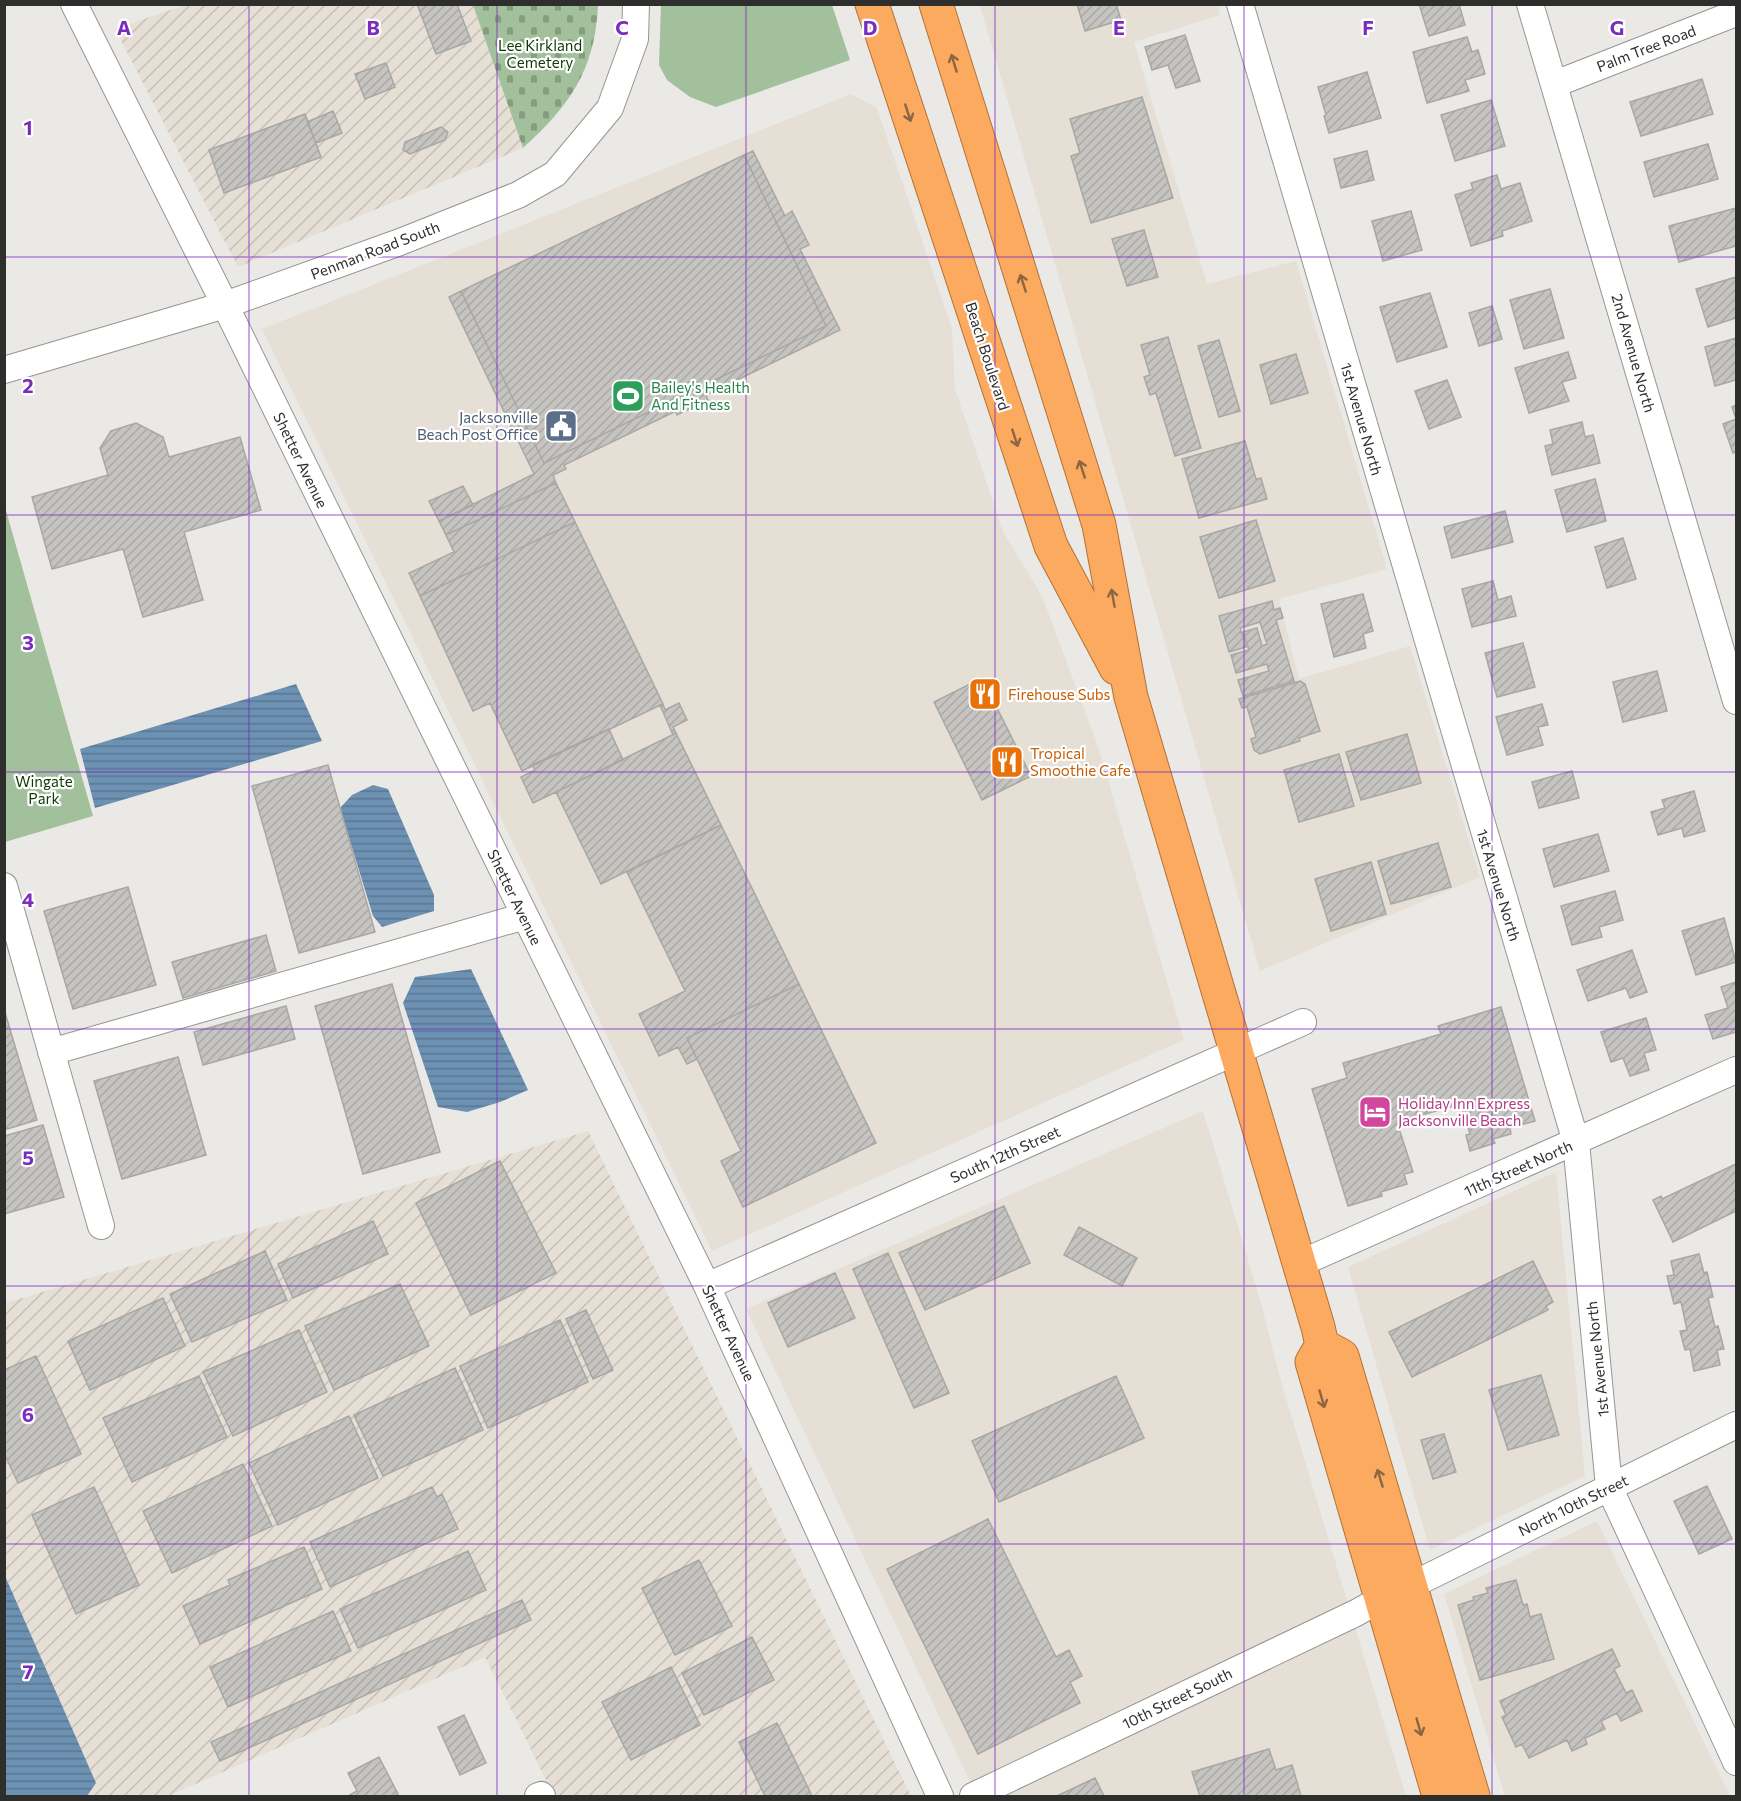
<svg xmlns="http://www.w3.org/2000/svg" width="1741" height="1801" font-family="Commissioner,sans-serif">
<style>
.built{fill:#e5dfd5}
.industrial{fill:url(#industrial-furrows)}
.green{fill:#a3c09c}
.cemetery{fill:url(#cemetery-stones)}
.water{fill:url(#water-rules)}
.building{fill:url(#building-hatch);stroke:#a9a7a4;stroke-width:1.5}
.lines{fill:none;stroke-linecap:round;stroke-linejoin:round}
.minor-casing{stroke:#979593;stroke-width:28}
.trunk-casing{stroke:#b47134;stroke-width:35}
.minor{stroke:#fff;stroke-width:26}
.trunk{stroke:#fcaa60;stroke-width:33}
.oneway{stroke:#8b6643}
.grid{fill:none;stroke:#7b2cbf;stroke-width:1.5;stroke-opacity:0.55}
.labels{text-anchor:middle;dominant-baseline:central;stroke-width:4.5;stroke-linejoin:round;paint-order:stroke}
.park-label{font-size:15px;fill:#0d3902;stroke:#fff}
.street-label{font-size:15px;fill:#2e2e2c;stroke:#fff}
.leisure-label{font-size:15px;fill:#27864d;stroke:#fff;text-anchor:start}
.service-label{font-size:15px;fill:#4e5e75;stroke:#fff;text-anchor:end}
.food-label{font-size:15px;fill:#c56008;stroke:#fff;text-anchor:start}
.hotel-label{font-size:15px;fill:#b23c85;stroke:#fff;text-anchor:start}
.grid-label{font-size:20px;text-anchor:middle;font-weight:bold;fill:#7b2cbf;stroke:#fff;stroke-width:4.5;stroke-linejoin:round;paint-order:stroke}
</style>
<defs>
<pattern id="industrial-furrows" width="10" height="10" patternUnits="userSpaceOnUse" patternTransform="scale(1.5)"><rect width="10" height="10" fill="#e5dfd5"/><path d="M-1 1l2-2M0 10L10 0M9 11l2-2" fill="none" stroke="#c5c0b7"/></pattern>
<pattern id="cemetery-stones" width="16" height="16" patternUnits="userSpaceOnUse" patternTransform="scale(1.5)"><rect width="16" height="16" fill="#a3c09c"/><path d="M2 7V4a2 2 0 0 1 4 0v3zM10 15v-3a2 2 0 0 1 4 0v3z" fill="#859c7f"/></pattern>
<pattern id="water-rules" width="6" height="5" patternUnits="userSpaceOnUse" patternTransform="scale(1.5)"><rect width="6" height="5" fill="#6c91b2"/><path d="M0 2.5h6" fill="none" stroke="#597791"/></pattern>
<pattern id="building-hatch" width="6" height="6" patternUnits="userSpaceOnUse" patternTransform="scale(1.5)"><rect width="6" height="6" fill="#c6c4c1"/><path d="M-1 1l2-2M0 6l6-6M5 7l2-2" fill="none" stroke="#aaa9a6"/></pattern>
</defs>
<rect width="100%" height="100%" fill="#ebe9e6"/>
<!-- built -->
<path class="built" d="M 980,5 L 1217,5 L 1220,15 L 1134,42 L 1207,284 L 1296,261 L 1387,569 L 1279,599 L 1299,679 L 1410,646 L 1480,877 L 1260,971 Z
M 851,94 L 877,108 L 952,329 L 955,389 L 1003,532 L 1042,596 L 1098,746 L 1184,1040 L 712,1251 L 262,329 Z
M 1203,1111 L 1261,1303 L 1282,1385 L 1406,1796 L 977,1796 L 746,1309 Z
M 1556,1172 L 1585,1476 L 1430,1550 L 1348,1267 Z
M 1597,1521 L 1730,1796 L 1505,1796 L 1444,1594 Z"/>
<!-- industrial -->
<path class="industrial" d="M 185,5 L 473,5 L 523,148 L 238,267 L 115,29 Z
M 588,1131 L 911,1796 L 554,1796 L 485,1657 L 168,1796 L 5,1796 L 5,1303 Z"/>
<!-- green -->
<path class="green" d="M 661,4 L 832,5 L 850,60 L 716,107 L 690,97 L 667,80 L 659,65 Z
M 5,507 L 93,816 L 5,842 L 4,842 Z"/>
<!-- cemetery -->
<path class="cemetery" d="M 473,5 L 598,5 C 595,70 570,105 523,148 Z"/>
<!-- water -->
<path class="water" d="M 296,684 L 322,741 L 95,808 L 80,749 Z
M 373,785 L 388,789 L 434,895 L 434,911 L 382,927 L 373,916 L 340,808 L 352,795 Z
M 471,969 L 528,1090 L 500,1102 L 467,1112 L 438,1107 L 403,1003 L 415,977 Z
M 5,1576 L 96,1783 L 87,1796 L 5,1796 Z"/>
<!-- building -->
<path class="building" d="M 417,4 L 457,4 L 471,41 L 436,54 Z
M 1077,4 L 1116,4 L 1121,20 L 1085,31 Z
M 1419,4 L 1459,4 L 1465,25 L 1429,36 Z
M 1185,35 L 1200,81 L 1176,88 L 1168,65 L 1152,70 L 1145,47 Z
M 1467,37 L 1472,52 L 1478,50 L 1485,74 L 1465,80 L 1469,91 L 1427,103 L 1413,52 Z
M 386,63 L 395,87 L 365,99 L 355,74 Z
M 1367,72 L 1381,118 L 1329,133 L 1324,116 L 1326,115 L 1318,87 Z
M 1702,79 L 1713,114 L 1641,136 L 1630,102 Z
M 1142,97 L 1173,198 L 1091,223 L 1071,156 L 1080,153 L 1070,119 Z
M 1491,100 L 1505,146 L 1455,161 L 1441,115 Z
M 333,111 L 342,133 L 316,143 L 307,122 Z
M 305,114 L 321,157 L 224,193 L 209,150 Z
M 441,127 L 448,132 L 445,140 L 410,154 L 403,150 L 405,142 Z
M 1708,144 L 1718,179 L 1654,197 L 1644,162 Z
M 753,151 L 785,216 L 792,211 L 809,245 L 800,249 L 840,330 L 706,395 L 708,400 L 677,415 L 676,411 L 564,465 L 566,469 L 553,475 L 556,483 L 446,535 L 439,521 L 534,474 L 449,297 L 461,291 L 544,463 L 826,326 L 744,155 Z
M 1367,151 L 1374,180 L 1341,188 L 1334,159 Z
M 744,155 L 826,326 L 544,463 L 461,291 Z
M 1497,175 L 1501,189 L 1520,183 L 1532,221 L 1502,231 L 1503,236 L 1471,246 L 1455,195 L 1473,189 L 1471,183 Z
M 1736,208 L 1736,246 L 1679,262 L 1669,226 Z
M 1411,211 L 1422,250 L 1383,261 L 1372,221 Z
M 1144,230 L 1158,277 L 1127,286 L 1112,239 Z
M 1736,277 L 1736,318 L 1708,327 L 1696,289 Z
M 1550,289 L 1564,338 L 1524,349 L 1510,300 Z
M 1430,293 L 1447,347 L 1397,362 L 1380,307 Z
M 1492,306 L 1502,339 L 1479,346 L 1469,313 Z
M 1168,337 L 1201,448 L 1175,456 L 1156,393 L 1150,395 L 1144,377 L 1150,375 L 1141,345 Z
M 1736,338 L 1736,380 L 1715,386 L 1705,347 Z
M 1219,340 L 1240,411 L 1219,417 L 1198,346 Z
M 1568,352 L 1576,378 L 1562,382 L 1569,401 L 1529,413 L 1515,368 Z
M 1296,354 L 1308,393 L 1271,404 L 1260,365 Z
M 1447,380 L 1461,417 L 1429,429 L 1415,391 Z
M 1736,405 L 1736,451 L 1733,453 L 1723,424 L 1736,419 L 1732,407 Z
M 1582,422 L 1585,437 L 1593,435 L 1600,463 L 1552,475 L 1545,446 L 1553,444 L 1550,430 Z
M 136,423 L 163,437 L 169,457 L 240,437 L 261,510 L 184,532 L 203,600 L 143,617 L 123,549 L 52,569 L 32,497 L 108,475 L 100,448 L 111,431 Z
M 1245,441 L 1256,479 L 1261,478 L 1267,499 L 1199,518 L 1182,459 Z
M 1595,479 L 1606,521 L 1567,532 L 1555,490 Z
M 556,483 L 575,522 L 420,596 L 409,573 L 454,552 L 446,535 Z
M 463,486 L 473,505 L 439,521 L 429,501 Z
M 1505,511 L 1513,542 L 1452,558 L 1444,527 Z
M 1256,520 L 1275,581 L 1219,598 L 1200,537 Z
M 575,522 L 663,704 L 522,771 L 490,703 L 473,711 L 420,596 Z
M 1623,538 L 1636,579 L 1607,588 L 1595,547 Z
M 1493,581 L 1498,600 L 1511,596 L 1516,616 L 1472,627 L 1462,589 Z
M 1363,594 L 1373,631 L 1363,634 L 1366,648 L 1334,657 L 1321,604 Z
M 1272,601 L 1274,610 L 1280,608 L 1283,618 L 1276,620 L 1294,681 L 1243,696 L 1238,680 L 1269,671 L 1267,664 L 1236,673 L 1231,655 L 1249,650 L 1243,632 L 1257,628 L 1262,646 L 1267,644 L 1260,622 L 1240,628 L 1246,647 L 1229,652 L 1219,616 Z
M 1523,643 L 1535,687 L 1497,697 L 1485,653 Z
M 1657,671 L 1667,711 L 1623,722 L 1613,682 Z
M 982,678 L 1031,776 L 982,800 L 934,702 Z
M 1300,681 L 1305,684 L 1320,731 L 1299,738 L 1300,741 L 1260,754 L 1254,750 L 1251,739 L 1256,737 L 1247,707 L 1242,708 L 1239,699 Z
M 679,703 L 687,720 L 673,727 L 676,733 L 673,735 L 660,705 L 663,704 L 665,710 Z
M 1542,704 L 1548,725 L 1538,727 L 1543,745 L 1507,755 L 1496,717 Z
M 609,729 L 623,760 L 533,803 L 521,777 L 535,770 L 532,765 Z
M 676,733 L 721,825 L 601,884 L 556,792 Z
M 1407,734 L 1421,783 L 1361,800 L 1346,752 Z
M 1339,754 L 1354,806 L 1299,822 L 1284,770 Z
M 328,765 L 375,932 L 299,953 L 252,786 Z
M 1572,771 L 1579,798 L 1539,808 L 1532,782 Z
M 1694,791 L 1705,831 L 1684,837 L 1682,828 L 1658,835 L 1651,812 L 1665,808 L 1662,800 Z
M 721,825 L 799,984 L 687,1038 L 697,1059 L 687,1064 L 678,1047 L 659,1056 L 639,1014 L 685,991 L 627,872 Z
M 1598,834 L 1609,871 L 1554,887 L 1543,849 Z
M 1438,843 L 1451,887 L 1391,904 L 1378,861 Z
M 1371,862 L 1386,914 L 1331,931 L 1315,879 Z
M 128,887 L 156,985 L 73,1009 L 44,911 Z
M 1615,891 L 1623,920 L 1599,927 L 1602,937 L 1572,945 L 1561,906 Z
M 1724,918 L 1736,962 L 1696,975 L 1682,931 Z
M 266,935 L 276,971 L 183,998 L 172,962 Z
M 1632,950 L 1647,992 L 1630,998 L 1626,988 L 1588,1001 L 1577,970 Z
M 1736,982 L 1736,1032 L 1713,1039 L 1705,1015 L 1728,1008 L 1721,987 Z
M 392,984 L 440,1152 L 363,1174 L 315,1006 Z
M 799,984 L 876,1143 L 743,1207 L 721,1161 L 741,1151 L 687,1038 Z
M 286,1006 L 295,1039 L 203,1065 L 194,1032 Z
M 1501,1007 L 1535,1121 L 1510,1128 L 1511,1134 L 1493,1139 L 1495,1143 L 1470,1151 L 1466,1135 L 1470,1134 L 1461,1104 L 1397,1122 L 1413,1172 L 1404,1174 L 1407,1184 L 1381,1192 L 1382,1196 L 1348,1206 L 1312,1089 L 1347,1078 L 1343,1063 L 1441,1034 L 1438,1026 Z
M 4,1009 L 37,1120 L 4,1130 Z
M 1646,1018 L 1656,1050 L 1644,1053 L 1649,1070 L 1630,1076 L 1623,1058 L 1611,1062 L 1601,1032 Z
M 178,1057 L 206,1155 L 122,1179 L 94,1081 Z
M 43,1125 L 64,1197 L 4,1214 L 4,1136 Z
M 500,1161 L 556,1273 L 471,1315 L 416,1203 Z
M 1736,1164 L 1736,1211 L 1673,1242 L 1653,1200 L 1661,1196 L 1662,1199 Z
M 1004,1206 L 1030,1263 L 925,1310 L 899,1253 Z
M 373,1221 L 388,1254 L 293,1298 L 278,1264 Z
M 1079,1227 L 1137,1258 L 1122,1286 L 1064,1255 Z
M 265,1251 L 287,1300 L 192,1342 L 170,1294 Z
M 888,1253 L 949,1393 L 914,1408 L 853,1269 Z
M 1699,1254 L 1704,1273 L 1707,1272 L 1713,1297 L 1708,1298 L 1715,1327 L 1718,1326 L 1724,1349 L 1717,1350 L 1720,1365 L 1694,1371 L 1690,1349 L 1685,1350 L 1680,1331 L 1687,1330 L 1681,1302 L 1674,1304 L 1667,1276 L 1674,1275 L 1671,1261 Z
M 1533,1261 L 1553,1302 L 1546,1306 L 1548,1310 L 1412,1377 L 1389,1332 Z
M 835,1273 L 855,1318 L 788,1347 L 768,1303 Z
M 400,1284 L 429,1346 L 334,1390 L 305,1326 Z
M 163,1298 L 185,1346 L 90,1390 L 68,1341 Z
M 586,1310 L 613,1370 L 593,1379 L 566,1319 Z
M 560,1320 L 588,1382 L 488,1428 L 460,1366 Z
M 299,1330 L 327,1392 L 233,1436 L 203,1372 Z
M 36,1356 L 81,1454 L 18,1483 L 4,1453 L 4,1370 Z
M 455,1368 L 483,1430 L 383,1476 L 354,1415 Z
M 1541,1375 L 1559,1435 L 1508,1450 L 1489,1390 Z
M 199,1376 L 227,1437 L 132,1482 L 103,1418 Z
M 1116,1376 L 1144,1438 L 999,1502 L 972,1441 Z
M 349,1416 L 378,1478 L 278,1525 L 249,1463 Z
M 1444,1434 L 1456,1472 L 1433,1479 L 1421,1440 Z
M 243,1464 L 272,1526 L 172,1573 L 143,1511 Z
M 1707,1486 L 1732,1539 L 1699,1554 L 1674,1501 Z
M 94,1487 L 139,1585 L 76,1614 L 32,1515 Z
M 432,1487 L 437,1497 L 442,1494 L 458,1529 L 330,1587 L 310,1542 Z
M 988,1519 L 1056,1657 L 1069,1650 L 1082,1676 L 1070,1682 L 1080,1703 L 978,1754 L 887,1569 Z
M 304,1547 L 322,1589 L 200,1644 L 183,1606 L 230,1585 L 228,1580 Z
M 468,1551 L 486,1590 L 358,1648 L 340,1609 Z
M 699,1560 L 732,1626 L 675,1655 L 642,1588 Z
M 1516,1580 L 1523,1605 L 1527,1604 L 1530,1617 L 1541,1614 L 1554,1659 L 1480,1680 L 1458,1605 L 1474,1600 L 1473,1597 L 1488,1593 L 1486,1588 Z
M 522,1600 L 531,1620 L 220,1761 L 211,1742 Z
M 333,1611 L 351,1651 L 228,1707 L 210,1667 Z
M 752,1637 L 774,1680 L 704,1715 L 682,1673 Z
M 1612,1649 L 1620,1666 L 1614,1669 L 1626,1693 L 1632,1690 L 1642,1711 L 1621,1721 L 1617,1713 L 1601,1721 L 1605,1729 L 1585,1738 L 1587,1744 L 1572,1751 L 1567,1740 L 1529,1758 L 1522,1744 L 1516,1747 L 1502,1717 L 1506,1715 L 1500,1701 Z
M 671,1667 L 700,1725 L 631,1760 L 602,1702 Z
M 464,1715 L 486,1763 L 460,1775 L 438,1727 Z
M 777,1723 L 812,1796 L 765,1796 L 739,1742 Z
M 1269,1749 L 1276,1770 L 1292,1765 L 1301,1796 L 1200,1796 L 1192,1772 Z
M 379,1757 L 398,1794 L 394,1796 L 348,1796 L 357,1791 L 348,1773 Z
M 1095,1778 L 1104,1796 L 1057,1796 Z"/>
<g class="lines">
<!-- minor casing -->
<g class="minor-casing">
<path id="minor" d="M 74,4 L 225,305 L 707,1286 L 940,1796
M 1240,4 L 1576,1142 L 1609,1487 L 1736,1762
M 1530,4 L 1736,701
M 1555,84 L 1736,13
M 4,370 L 225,305 L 400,242 L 518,195 L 555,174 L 610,108 L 635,39 L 636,4
M 4,886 L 101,1226
M 51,1052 L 525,916
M 1299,1264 L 1736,1070
M 707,1286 L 1303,1022
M 1410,1586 L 1736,1425
M 538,1796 L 541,1795 L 542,1796
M 973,1796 L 1356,1613 L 1381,1599"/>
</g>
<!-- trunk casing -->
<g class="trunk-casing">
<path id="trunk" d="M 872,4 L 1051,546 L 1116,668
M 936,4 L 1099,525 L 1131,697 L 1318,1327 L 1322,1345 L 1312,1362 L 1439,1796
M 1322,1345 L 1342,1356 L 1473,1796"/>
</g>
<!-- minor -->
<use href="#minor" class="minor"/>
<!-- trunk -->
<use href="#trunk" class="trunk"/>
</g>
<!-- one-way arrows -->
<defs><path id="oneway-shaft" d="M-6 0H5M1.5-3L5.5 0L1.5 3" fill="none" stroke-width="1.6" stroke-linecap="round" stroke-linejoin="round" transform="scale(1.5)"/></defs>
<g class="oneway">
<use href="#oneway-shaft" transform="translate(954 63) rotate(-107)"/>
<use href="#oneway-shaft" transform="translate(908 113) rotate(72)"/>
<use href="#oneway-shaft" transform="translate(1023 283) rotate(-108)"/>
<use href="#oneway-shaft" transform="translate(1015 438) rotate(72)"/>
<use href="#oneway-shaft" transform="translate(1082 469) rotate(-108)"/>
<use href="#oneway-shaft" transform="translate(1113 598) rotate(-100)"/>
<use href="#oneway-shaft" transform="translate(1322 1399) rotate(74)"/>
<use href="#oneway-shaft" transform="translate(1380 1478) rotate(-107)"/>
<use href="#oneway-shaft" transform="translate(1419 1727) rotate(74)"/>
</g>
<!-- grid -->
<path class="grid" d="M 249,4 L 249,1796M 497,4 L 497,1796M 746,4 L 746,1796M 995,4 L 995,1796M 1244,4 L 1244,1796M 1492,4 L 1492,1796M 4,257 L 1736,257M 4,515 L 1736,515M 4,772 L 1736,772M 4,1029 L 1736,1029M 4,1286 L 1736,1286M 4,1544 L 1736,1544"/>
<!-- icons -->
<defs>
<g id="stadium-square" transform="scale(1.725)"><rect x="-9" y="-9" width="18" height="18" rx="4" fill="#2e9e5b" stroke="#fff"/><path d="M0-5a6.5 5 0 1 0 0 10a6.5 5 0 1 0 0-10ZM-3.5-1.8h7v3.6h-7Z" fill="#fff"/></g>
<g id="civic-square" transform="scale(1.725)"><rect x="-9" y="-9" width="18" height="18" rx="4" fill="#5c6f8a" stroke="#fff"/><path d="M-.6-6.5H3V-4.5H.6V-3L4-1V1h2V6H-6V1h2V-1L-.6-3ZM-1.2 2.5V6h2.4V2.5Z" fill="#fff"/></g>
<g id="restaurant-square" transform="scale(1.725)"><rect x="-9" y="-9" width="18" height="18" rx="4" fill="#e8710a" stroke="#fff"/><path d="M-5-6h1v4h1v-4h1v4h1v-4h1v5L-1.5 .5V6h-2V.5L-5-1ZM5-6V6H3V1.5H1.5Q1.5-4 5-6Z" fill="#fff"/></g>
<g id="hotel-square" transform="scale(1.725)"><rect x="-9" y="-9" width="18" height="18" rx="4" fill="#d1479c" stroke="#fff"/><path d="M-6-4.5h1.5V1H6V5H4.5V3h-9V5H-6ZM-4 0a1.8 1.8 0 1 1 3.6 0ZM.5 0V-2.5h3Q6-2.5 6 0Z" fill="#fff"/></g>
</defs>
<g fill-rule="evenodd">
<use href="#stadium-square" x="628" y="396"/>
<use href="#civic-square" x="561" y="426"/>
<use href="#restaurant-square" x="985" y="694"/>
<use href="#restaurant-square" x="1007" y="762"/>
<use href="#hotel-square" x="1375" y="1112"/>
</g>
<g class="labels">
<!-- park labels -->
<g class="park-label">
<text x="540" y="45">Lee Kirkland<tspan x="540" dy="17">Cemetery</tspan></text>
<text x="44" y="781">Wingate<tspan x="44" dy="17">Park</tspan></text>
</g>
<!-- street labels -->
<g class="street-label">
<text transform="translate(1646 48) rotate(-21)">Palm Tree Road</text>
<text transform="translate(375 250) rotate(-21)">Penman Road South</text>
<text transform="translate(1634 353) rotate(74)">2nd Avenue North</text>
<text transform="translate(988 356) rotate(72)">Beach Boulevard</text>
<text transform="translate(1362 419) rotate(74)">1st Avenue North</text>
<text transform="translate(301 460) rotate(64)">Shetter Avenue</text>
<text transform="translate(1499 885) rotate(73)">1st Avenue North</text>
<text transform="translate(515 897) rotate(64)">Shetter Avenue</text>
<text transform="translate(1005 1154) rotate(-24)">South 12th Street</text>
<text transform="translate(1518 1168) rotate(-24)">11th Street North</text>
<text transform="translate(729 1333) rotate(65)">Shetter Avenue</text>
<text transform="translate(1597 1359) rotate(-96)">1st Avenue North</text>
<text transform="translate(1573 1505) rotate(-26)">North 10th Street</text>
<text transform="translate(1177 1698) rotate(-26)">10th Street South</text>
</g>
<!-- leisure labels -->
<g class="leisure-label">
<text x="651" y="387">Bailey's Health<tspan x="651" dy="17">And Fitness</tspan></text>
</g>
<!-- service labels -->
<g class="service-label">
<text x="538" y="417">Jacksonville<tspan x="538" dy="17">Beach Post Office</tspan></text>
</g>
<!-- food labels -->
<g class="food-label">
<text x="1008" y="694">Firehouse Subs</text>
<text x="1030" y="753">Tropical<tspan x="1030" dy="17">Smoothie Cafe</tspan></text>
</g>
<!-- hotel labels -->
<g class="hotel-label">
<text x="1398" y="1103">Holiday Inn Express<tspan x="1398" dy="17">Jacksonville Beach</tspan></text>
</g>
</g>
<g class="grid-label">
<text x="124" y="35">A</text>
<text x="373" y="35">B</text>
<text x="622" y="35">C</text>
<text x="870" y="35">D</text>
<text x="1119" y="35">E</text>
<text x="1368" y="35">F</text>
<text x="1617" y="35">G</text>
<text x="28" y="135">1</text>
<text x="28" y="393">2</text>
<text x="28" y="650">3</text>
<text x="28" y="907">4</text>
<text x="28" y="1165">5</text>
<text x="28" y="1422">6</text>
<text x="28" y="1679">7</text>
</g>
<!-- border -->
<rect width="1741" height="1801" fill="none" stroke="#2e2e2c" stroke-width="12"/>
</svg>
